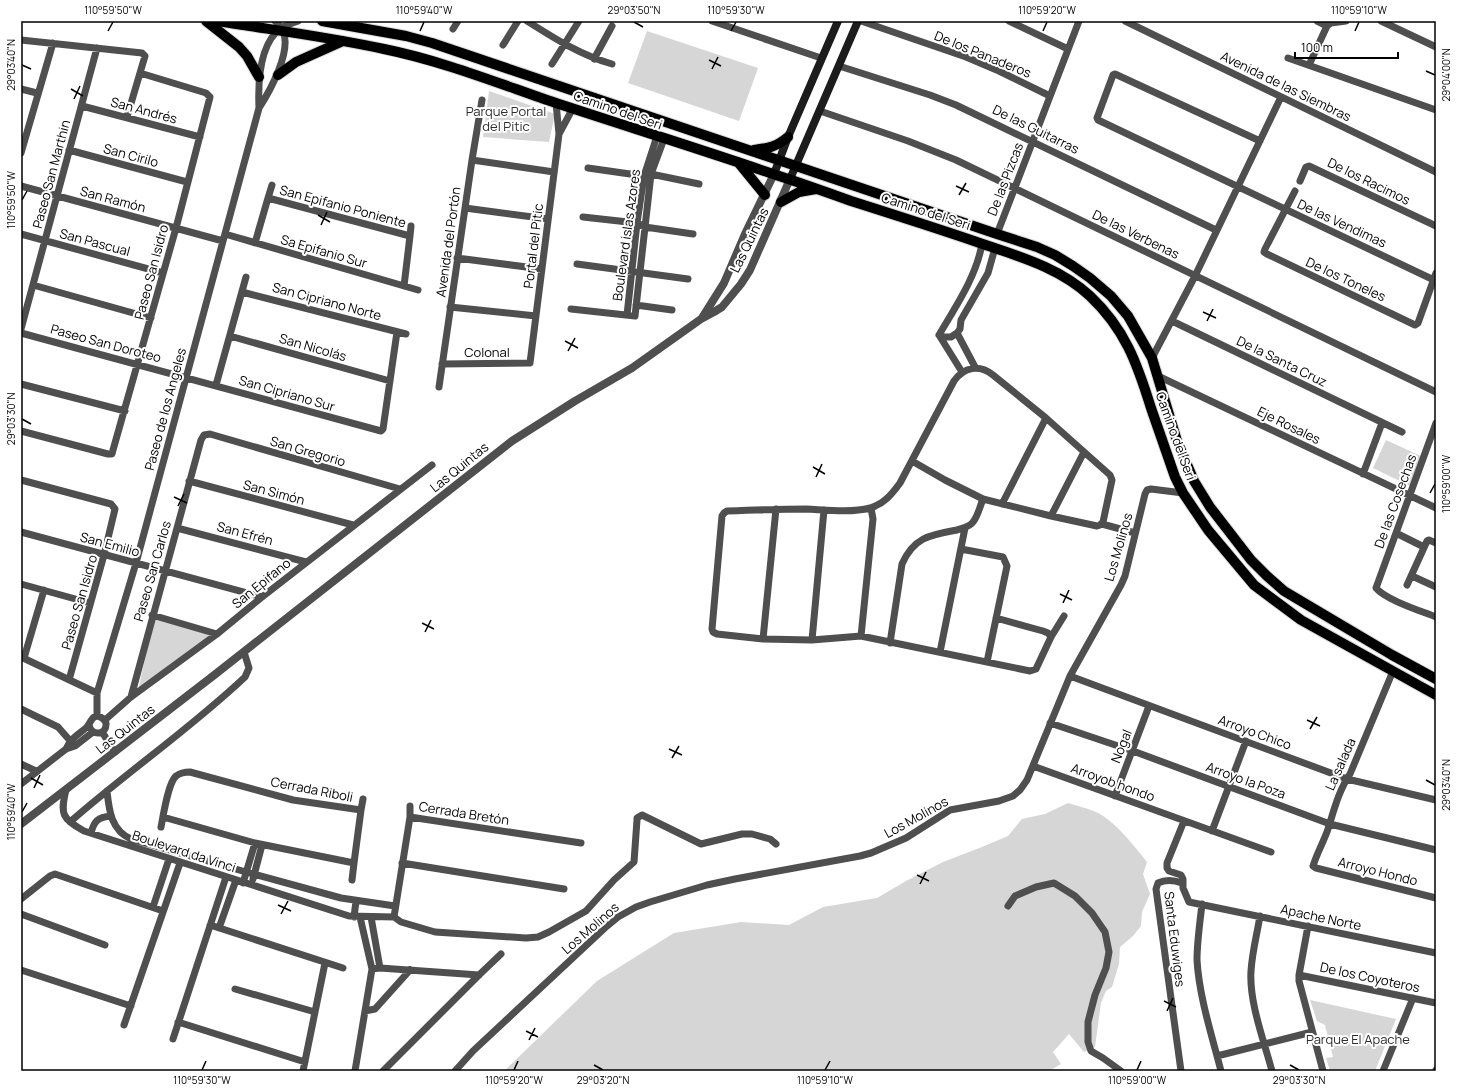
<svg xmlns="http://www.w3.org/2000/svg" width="1457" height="1092" font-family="Manrope,sans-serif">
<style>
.green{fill:#d6d6d6}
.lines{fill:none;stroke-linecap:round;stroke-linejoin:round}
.primary-casing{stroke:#dbdbdb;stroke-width:12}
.minor{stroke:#4f4f4f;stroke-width:7}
.tertiary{stroke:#4f4f4f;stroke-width:8}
.secondary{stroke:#1c1c1c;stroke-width:8}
.primary{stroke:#000;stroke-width:10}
.ticks{fill:none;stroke:#000;stroke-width:1.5}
.labels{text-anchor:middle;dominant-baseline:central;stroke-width:4;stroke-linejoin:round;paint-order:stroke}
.street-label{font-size:13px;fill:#000;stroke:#fff}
.park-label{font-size:13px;fill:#2d2d2d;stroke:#fff}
.neatline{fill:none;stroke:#000;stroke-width:1.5}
.ticks-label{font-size:10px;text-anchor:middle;fill:#000}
</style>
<rect width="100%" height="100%" fill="#fff"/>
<!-- green -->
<path class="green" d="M 647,31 L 758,68 L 739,121 L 628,83 Z
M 489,91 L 555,114 L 549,142 L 483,137 Z
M 1386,440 L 1423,457 L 1412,487 L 1373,468 Z
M 154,618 L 212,636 L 140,689 L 139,686 Z
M 1068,803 C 1081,807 1096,810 1106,818 C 1122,830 1135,847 1147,862 L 1143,874 L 1150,894 L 1142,912 L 1141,926 L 1133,936 L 1120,947 L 1119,964 L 1112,987 L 1106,991 L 1101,1003 L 1095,1047 L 1084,1052 L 1069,1034 L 1053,1052 L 1061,1064 L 1049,1071 L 504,1071 L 597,981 L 674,933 L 741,922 L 789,925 L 823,907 L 877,898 L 906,881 L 943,862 L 982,847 L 1008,836 L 1022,819 L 1045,814 Z
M 1310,1000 L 1396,1019 L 1375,1071 L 1330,1071 L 1326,1058 L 1333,1057 L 1325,1025 L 1317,1021 Z"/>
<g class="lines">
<!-- primary casing -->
<g class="primary-casing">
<path id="primary" d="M 206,21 L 239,47 L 247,56 L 259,77
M 218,21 C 273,30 329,37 384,49 C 443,61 500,84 556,103 C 629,127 703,150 776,175 C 801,183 826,192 851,201 C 892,214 933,227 974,241 C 1014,255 1058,266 1090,296 C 1125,329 1137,363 1151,408 C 1159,431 1167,454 1175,477 L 1183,493 L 1208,530 L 1254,585 L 1301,620 L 1436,695
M 322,21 L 406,36 L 432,43 L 997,234 L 1037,247 L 1055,255 L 1073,266 L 1090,278 L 1111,296 L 1128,316 L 1152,358 L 1177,441 L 1194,481 L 1210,507 L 1251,560 L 1267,576 L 1284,591 L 1392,655 L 1436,679
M 278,75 L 296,62 L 343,41
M 754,150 C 769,148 776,147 788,137
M 738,162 L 765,195
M 781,202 L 799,192 L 816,189"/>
</g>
<!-- minor -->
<path class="minor" d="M 527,21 C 554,38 580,55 612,64
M 712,21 L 821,58
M 861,21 L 966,57 L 999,71 L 1050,96
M 1009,21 L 1068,49
M 1125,21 L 1436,172
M 1317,21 L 1327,26
M 1381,21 L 1436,47
M 453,29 L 458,21
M 21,40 L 142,53 L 145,56 L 127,117
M 503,45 L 518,21
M 1288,58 L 1436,110
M 594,59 L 612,26
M 552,64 L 579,21
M 1309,65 L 1327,26 L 1331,23 L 1346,21
M 839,66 L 930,95 L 956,105 L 1216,230
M 21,89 L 37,93
M 82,106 L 200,137
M 259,108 C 270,91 292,51 283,31 C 282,27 278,24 275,21
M 820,111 L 908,141 L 956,160 L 1436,392
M 559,134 L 573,108
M 1260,141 L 1115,74 L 1113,75 L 1097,118 L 1098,120 L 1436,281
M 69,150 L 187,182
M 21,153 L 53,43
M 472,160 L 554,172
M 588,168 L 644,176 L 651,174 L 699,184
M 1300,181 L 1306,167 L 1309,166 L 1436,226
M 21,186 L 223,241
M 1295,191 L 1265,249 L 1264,252 L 1267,254 L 1415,325 L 1418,323 L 1436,273
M 268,198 L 272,185
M 465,208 L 548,219
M 583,217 L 637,223 L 645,227 L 693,234
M 21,234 L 163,273
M 225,234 L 418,290
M 997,234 L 1079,21
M 410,236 L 411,226
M 255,243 L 268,198 L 410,236 L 404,286
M 457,258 L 542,269
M 577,264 L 688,279
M 33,285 L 151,318
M 242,292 L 406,334
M 636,305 L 672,310
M 450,307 L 536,316
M 571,309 L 635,316 L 651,174 L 664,139
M 627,315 L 637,223 L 644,176 L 657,136
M 1172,321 L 1402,432
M 21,329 L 97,48
M 21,333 L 381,431 L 383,429 L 397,332
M 957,333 L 975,367
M 939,335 L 944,337 L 951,337 L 957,333 L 960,329 L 961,320 L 988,273 L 995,248
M 939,335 C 956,306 976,277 982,244
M 939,335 L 962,372
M 230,336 L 390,381
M 1152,358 L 1195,276 L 1281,97
M 442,364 L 530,363 L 559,134 L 556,103
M 1158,376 L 1436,508
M 21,384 L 125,411
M 216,385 L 246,277
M 439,387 L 472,160 L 482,100
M 1436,423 L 1376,588 C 1386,600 1421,611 1436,617
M 21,431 L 108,454 L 112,454 L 113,450 L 176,228 L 210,97 L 206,93 L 140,73
M 912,461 L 945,480 L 983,499 L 1051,516 L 1097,526 L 1100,525 L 1103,522 L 1112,480 L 1110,475 L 1046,418 L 993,375 C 979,364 964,367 954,381 L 900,483 C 892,494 884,504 870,508 C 850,513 827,510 806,509 C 780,509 753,510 727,511 L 724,513 L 722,516 L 712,629 L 713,632 L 717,634 L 763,639 L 812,640 L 861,636 L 1030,671 L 1036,669 L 1051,637 L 1064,616
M 1363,474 L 1382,423
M 21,480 L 111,504 L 115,509 L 104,555 L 69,680
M 189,481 L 353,525
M 1002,504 L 1046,418
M 1051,516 L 1084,452
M 1102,524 L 1135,533
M 177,528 L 306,562
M 21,532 L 262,597
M 1396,533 L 1424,547
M 961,549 L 1003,557 L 1007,566 L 987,662
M 1412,576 L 1436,587
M 21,584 L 90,603
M 1407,585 L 1427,541 L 1429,540 L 1436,543
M 152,615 L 217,634
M 996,618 L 1043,631 L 1048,633 L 1051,637
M 861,636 L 873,519 L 871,508
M 763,639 L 776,509
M 812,640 L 824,510
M 890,643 L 902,564 C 914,537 930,535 957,530 C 962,528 970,527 973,522 C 978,516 980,506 983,499
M 940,652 L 965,528
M 21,657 L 97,693
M 24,658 L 44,590
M 1393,671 L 1350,774 C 1339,790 1334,810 1328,829 C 1324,841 1317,853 1313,866 L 1316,868 L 1436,898
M 1070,676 L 1347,779 L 1436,800
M 131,697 L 201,440 L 204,435 L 210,434 L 400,489
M 21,709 L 58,727 L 73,744
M 97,716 L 97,693 L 136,563 L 259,108 C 258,85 259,44 281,28 C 286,25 293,23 298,21
M 105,720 L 131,697 L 217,634 L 262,597 L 432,465
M 1050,723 L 1133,751 L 1330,824 L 1436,850
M 102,732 L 115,752
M 66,749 C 71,738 78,735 87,727 C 91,722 93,712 102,718 C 105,720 105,721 106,723 C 107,735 92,737 89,725
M 21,764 L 36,771
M 1033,766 L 1271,852
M 21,784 L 66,749 L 75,746 L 93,732
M 66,790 C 60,814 62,819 84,831 L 349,916 L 394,917
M 107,791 C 109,810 111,830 131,839 L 246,872 L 341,898 L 395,906
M 1115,796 L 1149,706
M 361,810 L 363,799
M 410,817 L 410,806
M 1184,821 L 1167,863 L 1167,868 L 1169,871 L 1181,875 L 1183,879 L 1183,888 L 1189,902 L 1436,953
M 70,822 C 127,772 190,729 245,677 L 249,668 L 244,652
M 161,827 C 163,817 168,783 176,776 C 180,773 185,772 190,772 L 293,800 L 361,810 L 354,863 L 255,843 L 163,817
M 1212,831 L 1246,741
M 91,833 C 94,821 98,817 111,816
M 402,863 L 564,889
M 253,879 L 262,845
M 352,880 L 354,863
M 243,883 L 255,843
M 21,899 L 50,876 L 55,874 L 163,911
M 1202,904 C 1200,922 1197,942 1197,960 C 1199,996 1212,1036 1221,1071
M 1008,906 L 1015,896 L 1036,887 L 1054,883 L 1075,896 L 1092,913 L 1105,932 L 1109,952 L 1106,968 L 1095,995 L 1088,1022 L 1088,1042 L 1091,1051 L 1103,1058 L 1121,1071
M 153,907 L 169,859
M 21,914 L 105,945
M 1260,916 C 1257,934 1252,953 1251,971 C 1249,1002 1264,1041 1272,1071
M 354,917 L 356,901
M 371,917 L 380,968
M 394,917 L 401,922 L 435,932 L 526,938 L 538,937 L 549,932 L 586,911 L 614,880 L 634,862 L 637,820 L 637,818 L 642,815 L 701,844 L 742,834 L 752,834 L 770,839 L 776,844
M 394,917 L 410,817 L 581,843
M 210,925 L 343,968
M 1308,926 L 1299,975 L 1299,981 L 1323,1071
M 219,928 L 236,880
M 372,969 L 380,968 L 479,975
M 21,970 L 131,1006
M 1299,975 L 1436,1003
M 235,989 L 315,1012
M 365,1011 L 375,1009 L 410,970
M 178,1022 L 305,1062
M 124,1025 L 180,863
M 173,1039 L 226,877
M 1217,1056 L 1312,1032
M 303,1071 L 325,963
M 355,1071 L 372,969 L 360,917
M 383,1071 L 479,975 L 501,954
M 455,1071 L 473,1051 L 607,926 L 618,917 L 636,907 L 650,902 L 707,885 L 735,879 L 860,856 L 871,853 L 906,838 L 950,810 L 999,801 L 1013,796 L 1020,790 L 1027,780 L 1070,676 L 1121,585 L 1125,576 L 1145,494 L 1147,490 L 1151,489 L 1183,493
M 1181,1071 L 1156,889 L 1158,883 C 1166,879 1174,880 1182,883
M 1383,1071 L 1413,998
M 1436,1071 L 1436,1070"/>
<!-- tertiary -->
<path class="tertiary" d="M 702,318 L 724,283 L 745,234 L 774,174
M 21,824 L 213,676 L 512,441 L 575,401 L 632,368 L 701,319 L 714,312 L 722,307 L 741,284 L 750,270 L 790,179"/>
<!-- secondary -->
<path class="secondary" d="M 774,174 L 788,137 L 838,21
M 790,179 L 858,21"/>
<!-- primary -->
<use href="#primary" class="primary"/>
</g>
<!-- ticks -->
<path class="ticks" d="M 634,22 L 643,27M 108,31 L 113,22M 420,31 L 424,22M 731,31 L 736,22M 1043,31 L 1047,22M 1355,31 L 1359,22M 709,60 L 721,66M 22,65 L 31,69M 712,69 L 718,57M 1426,71 L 1435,75M 71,89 L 83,96M 74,99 L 80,86M 956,186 L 969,192M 959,195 L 966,183M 22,200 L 27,191M 318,215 L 330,222M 321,225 L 327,212M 1203,312 L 1216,318M 1207,321 L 1213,309M 565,341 L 578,348M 568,351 L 575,338M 22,419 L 31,424M 813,467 L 825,474M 816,477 L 822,464M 1430,493 L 1435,484M 174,497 L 187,503M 178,506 L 184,494M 1060,594 L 1072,600M 1063,603 L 1069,590M 422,623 L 434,629M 425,632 L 431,620M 1307,720 L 1320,726M 1310,729 L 1317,717M 669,749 L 682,755M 672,758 L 679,746M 31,778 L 43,785M 1426,780 L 1435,785M 34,788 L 40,775M 22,812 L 27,803M 917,875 L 929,881M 920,884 L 926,872M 278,905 L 291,911M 281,914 L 288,901M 1164,1001 L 1176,1007M 1167,1011 L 1173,998M 526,1031 L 538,1037M 529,1040 L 535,1028M 594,1065 L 603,1070M 1290,1065 L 1299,1070M 202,1070 L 206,1061M 514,1070 L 518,1061M 825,1070 L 830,1061M 1137,1070 L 1141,1061"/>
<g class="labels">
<!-- street labels -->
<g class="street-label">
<text transform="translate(983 54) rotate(22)">De los Panaderos</text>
<text transform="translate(1286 86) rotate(26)">Avenida de las Siembras</text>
<text transform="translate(144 110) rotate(15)">San Andrés</text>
<text transform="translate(618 110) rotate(19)">Camino del Seri</text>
<text transform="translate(1036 129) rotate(26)">De las Guitarras</text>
<text transform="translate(131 155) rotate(15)">San Cirilo</text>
<text transform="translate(51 174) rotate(-75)">Paseo San Marthin</text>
<text transform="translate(1005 179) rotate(-69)">De las Pizcas</text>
<text transform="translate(1369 181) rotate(26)">De los Racimos</text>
<text transform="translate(113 199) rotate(15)">San Ramón</text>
<text transform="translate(343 206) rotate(15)">San Epifanio Poniente</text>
<text transform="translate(926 211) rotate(18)">Camino del Seri</text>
<text transform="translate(1342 223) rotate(25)">De las Vendimas</text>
<text transform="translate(1136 234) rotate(26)">De las Verbenas</text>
<text transform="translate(626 235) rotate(-82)">Boulevard islas Azores</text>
<text transform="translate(749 240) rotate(-64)">Las Quintas</text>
<text transform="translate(95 242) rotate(15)">San Pascual</text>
<text transform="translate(448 242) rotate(-82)">Avenida del Portón</text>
<text transform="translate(533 246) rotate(-83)">Portal del Pitic</text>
<text transform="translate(324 251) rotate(16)">Sa Epifanio Sur</text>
<text transform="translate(151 272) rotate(-75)">Paseo San Isidro</text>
<text transform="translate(1346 279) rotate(25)">De los Toneles</text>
<text transform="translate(327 301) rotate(15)">San Cipriano Norte</text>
<text transform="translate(106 343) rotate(15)">Paseo San Doroteo</text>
<text transform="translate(313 347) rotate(16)">San Nicolás</text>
<text x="487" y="352">Colonal</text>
<text transform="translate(1282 361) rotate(26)">De la Santa Cruz</text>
<text transform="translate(287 393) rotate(16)">San Cipriano Sur</text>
<text transform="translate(165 409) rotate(-75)">Paseo de los Angeles</text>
<text transform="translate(1289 425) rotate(26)">Eje Rosales</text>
<text transform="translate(1176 436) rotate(70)">Camino del Seri</text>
<text transform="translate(308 451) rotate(16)">San Gregorio</text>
<text transform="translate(459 467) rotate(-39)">Las Quintas</text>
<text transform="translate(274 492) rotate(15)">San Simón</text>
<text transform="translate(1395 501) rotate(-70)">De las Cosechas</text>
<text transform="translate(245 533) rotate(15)">San Efrén</text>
<text transform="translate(110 544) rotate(15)">San Emilio</text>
<text transform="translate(1118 547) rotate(-74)">Los Molinos</text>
<text transform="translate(152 571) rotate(-74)">Paseo San Carlos</text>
<text transform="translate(261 583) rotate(-39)">San Epifano</text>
<text transform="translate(79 602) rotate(-74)">Paseo San Isidro</text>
<text transform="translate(125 729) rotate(-38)">Las Quintas</text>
<text transform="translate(1255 732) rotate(20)">Arroyo Chico</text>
<text transform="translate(1121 746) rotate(-68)">Nogal</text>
<text transform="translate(1340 764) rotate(-66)">La salada</text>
<text transform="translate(1246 780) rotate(20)">Arroyo la Poza</text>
<text transform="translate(1113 782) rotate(20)">Arroyob hondo</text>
<text transform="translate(312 789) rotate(11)">Cerrada Riboli</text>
<text transform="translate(464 813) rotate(9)">Cerrada Bretón</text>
<text transform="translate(916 817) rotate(-29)">Los Molinos</text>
<text transform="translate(184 851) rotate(18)">Boulevard da Vinci</text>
<text transform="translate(1378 871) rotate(14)">Arroyo Hondo</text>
<text transform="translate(1321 917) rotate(12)">Apache Norte</text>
<text transform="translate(590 928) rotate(-41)">Los Molinos</text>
<text transform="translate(1175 939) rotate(83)">Santa Eduwiges</text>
<text transform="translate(1370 977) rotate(12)">De los Coyoteros</text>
</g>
<!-- park labels -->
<g class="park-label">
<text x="506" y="111">Parque Portal<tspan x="506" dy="15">del Pitic</tspan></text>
<text x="1358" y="1039">Parque El Apache</text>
</g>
</g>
<!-- border -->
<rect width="1457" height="1092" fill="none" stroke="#ffffff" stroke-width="44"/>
<!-- scale -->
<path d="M1295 52v6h103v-6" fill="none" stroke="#000000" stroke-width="2"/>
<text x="1301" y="52" font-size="12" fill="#000000" stroke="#ffffff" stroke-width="3" paint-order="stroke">100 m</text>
<rect x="22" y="22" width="1413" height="1048" class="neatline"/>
<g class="ticks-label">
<text x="113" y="14">110°59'50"W</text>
<text x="424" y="14">110°59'40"W</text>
<text x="634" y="14">29°03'50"N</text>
<text x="736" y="14">110°59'30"W</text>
<text x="1047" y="14">110°59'20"W</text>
<text x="1359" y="14">110°59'10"W</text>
<text transform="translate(11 65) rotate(-90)" y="4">29°03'40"N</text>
<text transform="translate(1446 75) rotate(-90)" y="4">29°04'00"N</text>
<text transform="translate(11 200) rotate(-90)" y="4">110°59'50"W</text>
<text transform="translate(11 419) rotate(-90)" y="4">29°03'30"N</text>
<text transform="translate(1446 484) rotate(-90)" y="4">110°59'00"W</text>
<text transform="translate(1446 785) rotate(-90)" y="4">29°03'40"N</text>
<text transform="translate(11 812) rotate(-90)" y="4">110°59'40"W</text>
<text x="202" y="1084">110°59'30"W</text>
<text x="514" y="1084">110°59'20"W</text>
<text x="603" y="1084">29°03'20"N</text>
<text x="825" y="1084">110°59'10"W</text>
<text x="1137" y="1084">110°59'00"W</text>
<text x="1299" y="1084">29°03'30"N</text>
</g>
</svg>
